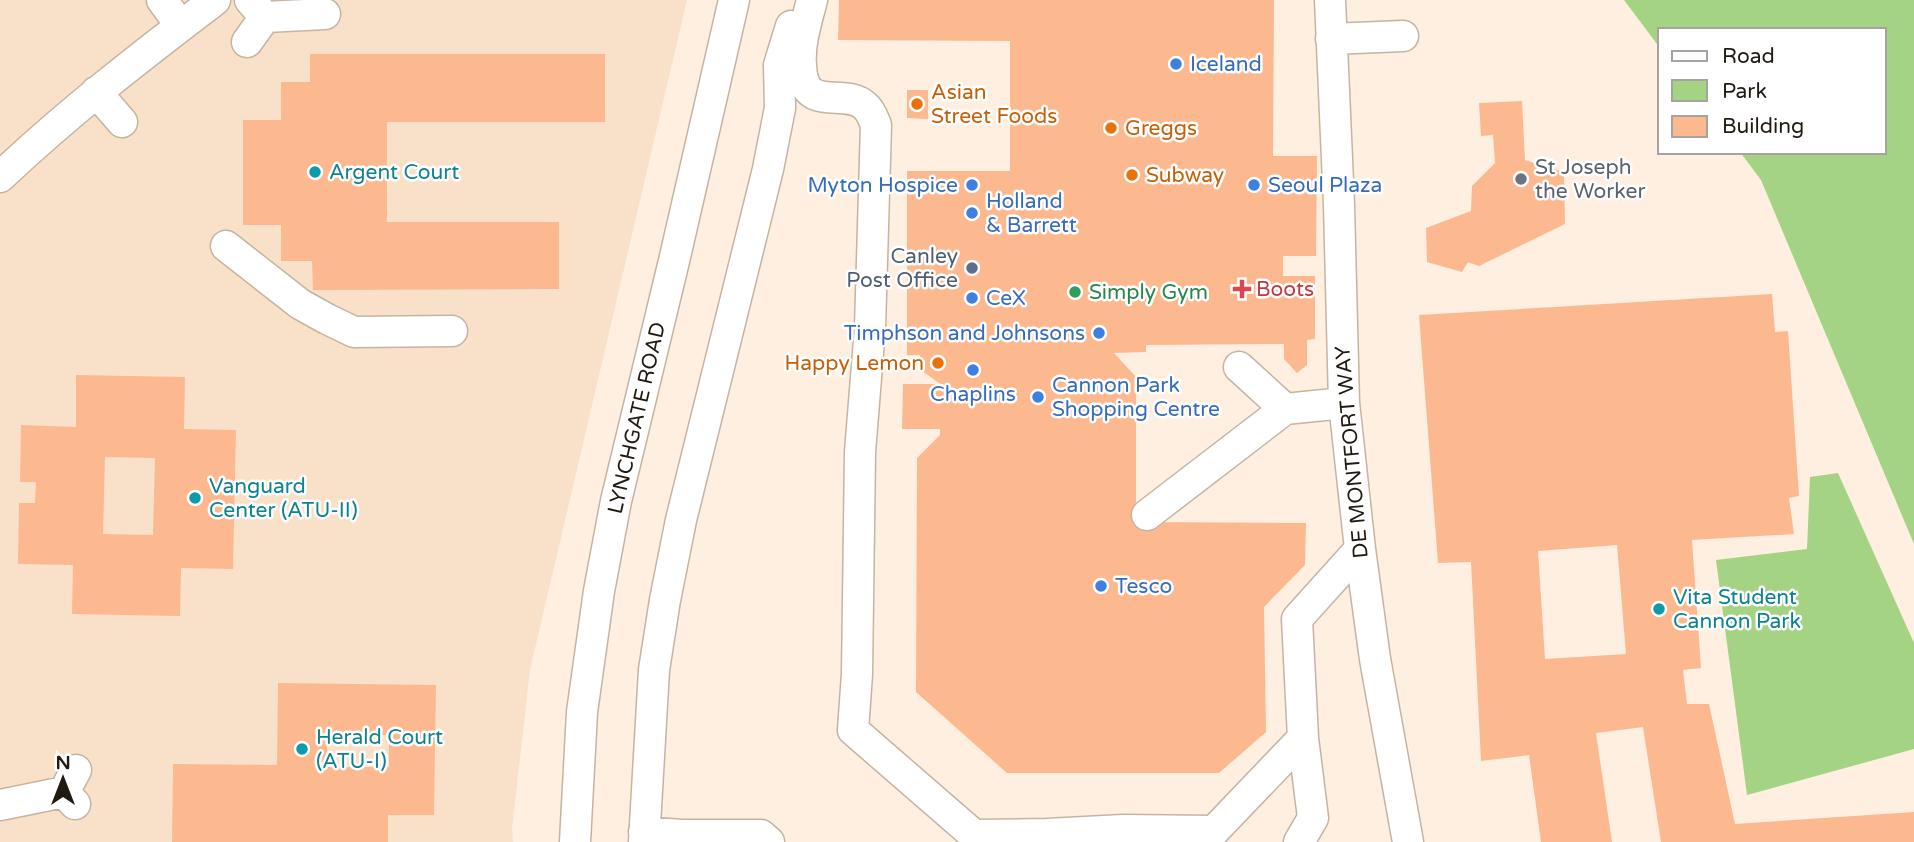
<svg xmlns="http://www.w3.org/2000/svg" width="1914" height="842" font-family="'Varela Round',sans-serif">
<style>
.built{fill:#f9e1c9}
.green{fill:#a3d383}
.building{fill:#fcb98f;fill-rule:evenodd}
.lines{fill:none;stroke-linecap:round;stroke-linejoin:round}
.minor-casing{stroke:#c6b4a2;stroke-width:33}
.minor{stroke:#fff;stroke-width:30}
.shop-dot{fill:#3f7fe0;stroke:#fff;stroke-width:2.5}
.food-dot{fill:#e8710a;stroke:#fff;stroke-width:2.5}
.culture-dot{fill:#0f9aa8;stroke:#fff;stroke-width:2.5}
.worship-dot{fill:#6b7280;stroke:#fff;stroke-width:2.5}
.service-dot{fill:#5c6f8a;stroke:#fff;stroke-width:2.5}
.health-dot{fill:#e0444e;stroke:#fff;stroke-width:2.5}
.leisure-dot{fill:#2e9e5b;stroke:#fff;stroke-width:2.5}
.labels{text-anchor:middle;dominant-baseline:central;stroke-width:5;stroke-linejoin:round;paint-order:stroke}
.shop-label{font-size:21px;fill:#366cbe;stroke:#fff;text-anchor:start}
.food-label{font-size:21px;fill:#c56008;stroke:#fff;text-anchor:start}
.worship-label{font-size:21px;fill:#5b616d;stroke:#fff;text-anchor:start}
.culture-label{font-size:21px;fill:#0d838f;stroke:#fff;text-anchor:start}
.service-label{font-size:21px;fill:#4e5e75;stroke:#fff;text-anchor:end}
.health-label{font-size:21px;fill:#be3a42;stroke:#fff;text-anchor:start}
.leisure-label{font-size:21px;fill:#27864d;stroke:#fff;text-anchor:start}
.street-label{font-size:21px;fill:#201a13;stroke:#fff}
</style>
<rect width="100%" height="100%" fill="#feefe0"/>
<!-- built -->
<path class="built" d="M 0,0 L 687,0 L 530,670 L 512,829 L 513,842 L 0,842 Z"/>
<!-- green -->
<path class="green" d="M 1624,0 L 1914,0 L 1914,544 L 1761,180 L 1740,152 L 1884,152 L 1884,30 L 1660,30 L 1660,48 Z
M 1838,473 L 1914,643 L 1914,749 L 1747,795 L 1716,560 L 1807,549 L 1810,477 Z"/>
<!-- building -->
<path class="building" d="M 839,0 L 1274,0 L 1273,156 L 1317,156 L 1316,256 L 1283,256 L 1283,276 L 1315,276 L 1315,339 L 1307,340 L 1307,365 L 1297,373 L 1284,359 L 1284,344 L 1146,345 L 1146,352 L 1114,353 L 1136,377 L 1136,522 L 1306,523 L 1305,565 L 1264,607 L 1266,732 L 1219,773 L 1007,773 L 916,692 L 917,458 L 940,435 L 940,429 L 902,429 L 903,384 L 940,384 L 921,370 L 920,355 L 907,355 L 907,171 L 1010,171 L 1010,41 L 838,40 Z
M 310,54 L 605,54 L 605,122 L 387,122 L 387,222 L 559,222 L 559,289 L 313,290 L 312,261 L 281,261 L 281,225 L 243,225 L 243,120 L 281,120 L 281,82 L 310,82 Z
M 907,90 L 928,90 L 928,119 L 907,118 Z
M 1522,101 L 1525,160 L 1564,172 L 1565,224 L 1479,266 L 1468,262 L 1462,272 L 1427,262 L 1426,228 L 1471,211 L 1472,186 L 1495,163 L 1493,135 L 1481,136 L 1479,103 Z
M 1772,294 L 1775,332 L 1788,331 L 1799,496 L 1789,498 L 1794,534 L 1692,540 L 1701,668 L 1683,670 L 1687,704 L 1709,704 L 1735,824 L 1914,812 L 1914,842 L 1661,842 L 1643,727 L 1596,733 L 1612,842 L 1541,842 L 1529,755 L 1481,761 L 1471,562 L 1438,563 L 1419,315 ZM 1617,545 L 1626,654 L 1545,659 L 1538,551 Z
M 76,375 L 185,377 L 184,429 L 236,430 L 233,569 L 181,568 L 180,616 L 72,614 L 73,565 L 18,564 L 19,503 L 35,503 L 36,482 L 20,482 L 21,425 L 76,427 ZM 105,457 L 155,458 L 153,535 L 103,534 Z
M 278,683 L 436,685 L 434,815 L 388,815 L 388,842 L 172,842 L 173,764 L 277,765 ZM 327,735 L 389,735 L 389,767 L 327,767 Z"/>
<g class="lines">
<!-- minor casing -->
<g class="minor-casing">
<path id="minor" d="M 162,0 L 181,26
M 250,0 L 265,17 L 325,14
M 812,0 C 807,20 799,44 801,65 C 803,116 844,86 865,106 C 871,111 873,118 876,125 L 870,328 L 860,452 L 857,674 L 853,730 L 974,835 L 1047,834 L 1123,830 L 1214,831 L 1303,738 L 1297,619 L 1360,549
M 1330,0 L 1339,205 L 1344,403 L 1360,549 L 1375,659 L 1408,842
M 1331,39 L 1403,36
M 247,42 L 265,17
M 96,92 L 122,122
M 0,177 C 69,112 140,57 215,0
M 226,246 L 300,304 L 327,319 L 354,332 L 452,331
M 1239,367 L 1285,409 L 1344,403
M 1147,515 L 1285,409
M 64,792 L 76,770
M 0,805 L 64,792 L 75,804
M 644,832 L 681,835 L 761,835 L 769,842
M 575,842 L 582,712 L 599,591 L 616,501 L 674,261 L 734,0
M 644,842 L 654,670 L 665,600 L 681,520 L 768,169 L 780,108 L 779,65 L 791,26
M 1299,842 L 1313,818 L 1303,738"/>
</g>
<!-- minor -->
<use href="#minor" class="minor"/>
</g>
<!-- markers -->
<g class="shop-dot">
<circle cx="1176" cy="64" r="7"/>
<circle cx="972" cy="185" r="7"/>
<circle cx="1254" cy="185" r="7"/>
<circle cx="972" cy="213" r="7"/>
<circle cx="972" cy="298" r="7"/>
<circle cx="1099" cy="333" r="7"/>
<circle cx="973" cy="370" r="7"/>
<circle cx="1038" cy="397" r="7"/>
<circle cx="1101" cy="586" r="7"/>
</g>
<g class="food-dot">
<circle cx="917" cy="104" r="7"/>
<circle cx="1111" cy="128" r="7"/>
<circle cx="1132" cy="175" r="7"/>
<circle cx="938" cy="363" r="7"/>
</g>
<g class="culture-dot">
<circle cx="315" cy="172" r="7"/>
<circle cx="195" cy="498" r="7"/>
<circle cx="1659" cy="609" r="7"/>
<circle cx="302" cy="749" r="7"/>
</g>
<circle class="worship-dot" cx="1521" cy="179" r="7"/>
<circle class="service-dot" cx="972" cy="268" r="7"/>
<path class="health-dot" d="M1238.5 278.5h7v7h7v7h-7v7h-7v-7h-7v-7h7z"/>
<circle class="leisure-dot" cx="1075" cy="292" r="7"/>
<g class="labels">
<!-- shop labels -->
<g class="shop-label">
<text x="1190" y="64">Iceland</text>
<text x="958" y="185" text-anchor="end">Myton Hospice</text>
<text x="1268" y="185">Seoul Plaza</text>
<text x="986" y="201">Holland<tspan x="986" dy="24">&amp; Barrett</tspan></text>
<text x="986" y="298">CeX</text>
<text x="1085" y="333" text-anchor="end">Timphson and Johnsons</text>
<text x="1052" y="385">Cannon Park<tspan x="1052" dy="24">Shopping Centre</tspan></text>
<text x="973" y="394" text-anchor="middle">Chaplins</text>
<text x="1115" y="586">Tesco</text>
</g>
<!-- food labels -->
<g class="food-label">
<text x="931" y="92">Asian<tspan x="931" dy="24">Street Foods</tspan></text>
<text x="1125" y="128">Greggs</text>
<text x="1146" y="175">Subway</text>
<text x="924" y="363" text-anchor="end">Happy Lemon</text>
</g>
<!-- worship labels -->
<g class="worship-label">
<text x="1535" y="167">St Joseph<tspan x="1535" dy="24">the Worker</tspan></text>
</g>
<!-- culture labels -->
<g class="culture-label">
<text x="329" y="172">Argent Court</text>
<text x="209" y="486">Vanguard<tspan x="209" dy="24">Center (ATU-II)</tspan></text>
<text x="1673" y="597">Vita Student<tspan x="1673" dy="24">Cannon Park</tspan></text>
<text x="316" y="737">Herald Court<tspan x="316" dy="24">(ATU-I)</tspan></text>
</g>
<!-- service labels -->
<g class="service-label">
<text x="958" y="256">Canley<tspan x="958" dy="24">Post Office</tspan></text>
</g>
<!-- health labels -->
<g class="health-label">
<text x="1256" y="289">Boots</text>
</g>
<!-- leisure labels -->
<g class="leisure-label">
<text x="1089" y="292">Simply Gym</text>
</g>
<!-- street labels -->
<g class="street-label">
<text transform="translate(637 418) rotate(-77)">LYNCHGATE ROAD</text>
<text transform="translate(1352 452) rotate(-95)">DE MONTFORT WAY</text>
</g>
</g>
<!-- legend -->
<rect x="1658" y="28" width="228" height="126" fill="#ffffff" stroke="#a6a3a1" stroke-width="2"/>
<rect x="1672" y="51" width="35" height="10" fill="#ffffff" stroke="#a6a3a1" stroke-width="2"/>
<text x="1722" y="63" font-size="21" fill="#201a13">Road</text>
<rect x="1672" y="80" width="35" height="21" fill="#a3d383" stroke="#a6a3a1" stroke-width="2"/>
<text x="1722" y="98" font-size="21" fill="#201a13">Park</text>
<rect x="1672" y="116" width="35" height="21" fill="#fcb98f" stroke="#a6a3a1" stroke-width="2"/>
<text x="1722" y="133" font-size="21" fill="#201a13">Building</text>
<!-- north arrow -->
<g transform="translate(63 779)" stroke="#ffffff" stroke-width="5" paint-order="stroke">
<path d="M0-5L12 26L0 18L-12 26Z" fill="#201a13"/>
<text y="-10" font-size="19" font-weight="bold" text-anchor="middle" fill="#201a13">N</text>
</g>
</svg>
